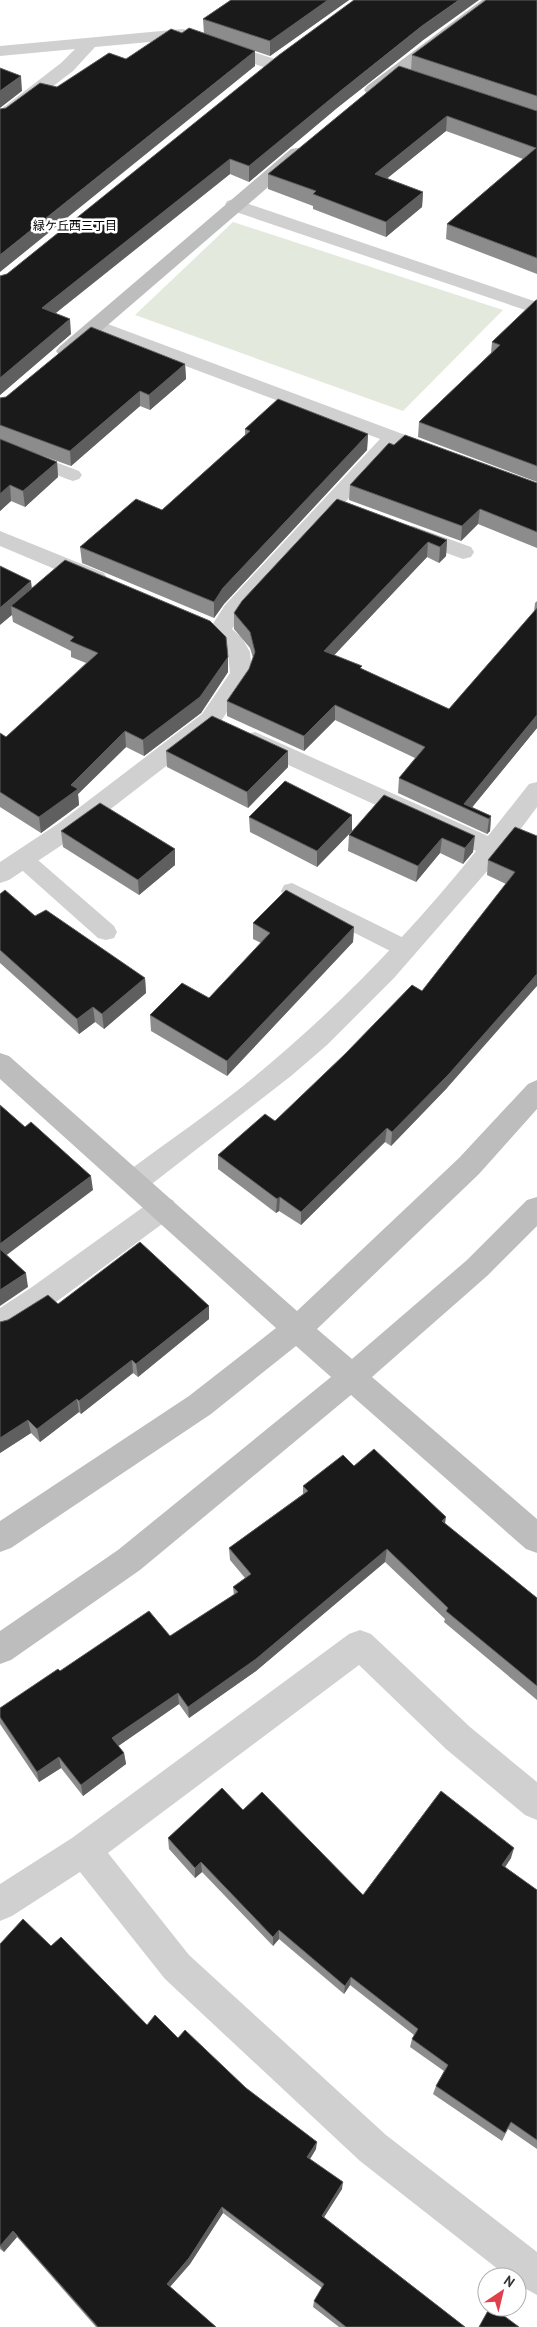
<svg xmlns="http://www.w3.org/2000/svg" width="537" height="2327" font-family="'PT Sans','Noto Sans JP',sans-serif">
<style>
.green{fill:#e3e9dc}
.lines{fill:none;stroke-linecap:round;stroke-linejoin:round}
.lane{fill:#d0d0d0;fill-rule:evenodd}
.street{fill:#d0d0d0;fill-rule:evenodd}
.secondary{fill:#bdbdbd;fill-rule:evenodd}
.wall{fill:#8c8c8c}
.shaded-wall{fill:#5f5f5f}
.building{fill:#1a1a1a;stroke:#5f5f5f}
.labels{text-anchor:middle;dominant-baseline:central;stroke-width:5;stroke-linejoin:round;paint-order:stroke}
.far-neighbourhood-label{font-size:12px;fill:#000;stroke:#fff}
</style>
<rect width="100%" height="100%" fill="#fff"/>
<!-- green -->
<path class="green" d="M 233,222 L 503,310 L 403,411 L 135,315 Z"/>
<g class="lines">
<!-- lane -->
<path class="lane" d="M 0,441 L 79,471 L 82,475 L 79,479 L 73,481 L 67,479 L 0,452 Z
M 23,851 L 31,854 L 114,926 L 117,932 L 114,938 L 106,940 L 98,938 L 15,864 L 12,859 L 15,854 Z
M 292,883 L 414,943 L 417,949 L 414,955 L 406,957 L 398,955 L 284,897 L 281,891 L 284,885 Z"/>
<!-- street -->
<path class="street" d="M 183,29 L 278,60 L 281,64 L 278,68 L 266,68 L 182,39 L 95,47 L 73,71 L 6,122 L 0,123 L 0,110 L 61,63 L 75,49 L 0,56 L 0,46 Z
M 234,199 L 537,302 L 537,314 L 227,209 L 225,205 L 227,201 Z
M 97,320 L 416,439 L 419,443 L 416,447 L 409,449 L 397,446 L 241,615 L 232,629 L 242,638 L 250,652 L 252,673 L 218,726 L 77,835 L 9,880 L 0,883 L 0,862 L 59,823 L 202,714 L 230,673 L 228,652 L 209,630 L 225,605 L 380,439 L 90,330 L 87,326 L 90,322 Z
M 413,526 L 471,547 L 474,552 L 471,557 L 463,559 L 405,538 L 402,533 L 405,528 Z
M 0,531 L 104,573 L 107,578 L 104,583 L 96,585 L 88,583 L 0,546 Z
M 255,732 L 488,836 L 529,784 L 537,782 L 537,807 L 502,854 L 394,978 L 327,1045 L 291,1076 L 144,1190 L 134,1193 L 124,1190 L 120,1182 L 124,1174 C 174,1137 226,1102 273,1061 C 347,998 415,927 476,851 L 247,746 L 243,740 L 247,734 Z
M 163,1197 L 173,1200 L 177,1208 L 173,1216 L 52,1305 L 10,1332 L 0,1335 L 0,1308 L 32,1287 L 153,1200 Z
M 360,1630 L 371,1634 L 470,1727 L 537,1782 L 537,1820 L 525,1815 L 446,1749 L 359,1665 L 108,1853 L 189,1955 L 386,2135 L 537,2252 L 537,2295 L 517,2284 L 517,2277 L 508,2277 L 360,2161 L 165,1979 L 80,1872 L 12,1916 L 0,1921 L 0,1884 L 72,1838 L 349,1634 Z"/>
<!-- secondary -->
<path class="secondary" d="M 482,0 L 501,0 L 379,94 L 367,94 L 364,90 L 367,86 Z
M 297,148 L 303,149 L 306,153 L 303,157 L 73,355 L 66,357 L 59,355 L 56,351 L 59,347 L 291,149 Z
M 0,1053 L 9,1056 L 297,1311 L 459,1158 L 528,1084 L 537,1080 L 537,1109 L 479,1174 L 317,1329 L 352,1359 L 467,1260 L 527,1200 L 537,1197 L 537,1226 L 487,1276 L 372,1377 L 537,1519 L 537,1553 L 526,1549 L 351,1395 L 140,1570 L 11,1660 L 0,1664 L 0,1631 L 118,1550 L 331,1377 L 296,1346 L 211,1414 L 11,1548 L 0,1552 L 0,1521 L 189,1396 L 276,1328 L 0,1079 Z"/>
</g>
<!-- wall -->
<path class="wall" d="M 231,0 L 349,0 L 270,56 L 255,51 L 255,66 L 6,108 L 126,59 L 182,33 L 204,34 L 203,19 Z
M 537,0 L 537,274 L 446,239 L 447,224 L 523,159 L 446,131 L 387,178 L 423,192 L 422,207 L 386,237 L 313,209 L 313,206 L 268,189 L 268,174 L 411,70 L 412,55 Z
M 422,41 L 337,108 L 249,182 L 230,174 L 56,313 L 71,334 L 0,395 L 0,276 L 7,274 Z
M 537,300 L 537,482 L 418,437 L 419,422 L 491,353 L 492,342 Z
M 185,364 L 186,379 L 150,410 L 140,406 L 71,466 L 18,447 L 57,462 L 58,477 L 25,507 L 11,501 L 0,511 L 0,398 Z
M 245,429 L 368,434 L 367,450 L 224,604 L 214,618 L 82,563 L 80,547 L 162,510 L 245,435 Z
M 394,445 L 537,483 L 537,548 L 478,524 L 461,541 L 349,500 L 350,485 Z
M 337,499 L 447,540 L 446,556 L 439,563 L 427,557 L 334,655 L 362,669 L 449,709 L 534,612 L 535,603 L 537,601 L 537,728 L 472,807 L 491,816 L 490,831 L 487,834 L 398,793 L 399,778 L 415,758 L 335,720 L 304,751 L 227,716 L 227,701 L 249,669 L 253,658 L 250,648 L 234,629 L 234,613 Z
M 0,566 L 32,588 L 228,672 L 201,713 L 144,756 L 126,747 L 78,794 L 79,805 L 41,833 L 0,807 L 0,733 L 6,737 L 86,663 L 71,657 L 71,651 L 13,622 L 12,615 Z
M 166,751 L 288,767 L 248,808 L 167,767 Z
M 384,795 L 473,852 L 463,864 L 440,853 L 416,882 L 348,851 L 349,835 Z
M 352,815 L 352,831 L 317,867 L 250,832 L 249,817 Z
M 61,831 L 175,849 L 175,865 L 139,895 L 63,847 Z
M 537,836 L 447,1088 L 391,1146 L 385,1142 L 301,1225 L 279,1211 L 276,1213 L 218,1169 L 218,1155 L 275,1121 L 422,991 L 506,884 L 487,875 L 488,860 Z
M 0,894 L 35,916 L 145,978 L 146,993 L 104,1029 L 95,1022 L 79,1034 L 0,963 Z
M 253,923 L 354,927 L 353,942 L 227,1076 L 151,1031 L 150,1015 L 209,998 L 261,943 L 253,939 Z
M 58,1304 L 209,1306 L 209,1319 L 138,1377 L 133,1373 L 81,1414 L 79,1412 L 40,1442 L 31,1433 L 0,1453 L 0,1322 Z
M 354,1466 L 445,1524 L 537,1598 L 537,1700 L 444,1622 L 445,1619 L 385,1562 L 256,1671 L 189,1718 L 179,1704 L 118,1746 L 124,1753 L 126,1764 L 83,1796 L 61,1768 L 39,1782 L 0,1724 L 0,1708 L 60,1671 L 170,1636 L 234,1595 L 233,1587 L 245,1578 L 230,1560 L 229,1548 L 303,1494 L 303,1486 Z
M 243,1810 L 363,1895 L 511,1858 L 505,1867 L 537,1890 L 537,2149 L 508,2129 L 502,2141 L 433,2094 L 436,2086 L 444,2071 L 410,2047 L 412,2039 L 414,2035 L 350,1985 L 344,1994 L 279,1939 L 273,1946 L 202,1872 L 195,1878 L 169,1849 L 168,1838 Z
M 0,1944 L 51,1946 L 147,2025 L 178,2038 L 246,2088 L 316,2149 L 310,2159 L 342,2189 L 324,2217 L 465,2327 L 339,2327 L 313,2307 L 314,2301 L 322,2288 L 223,2213 L 190,2264 L 170,2287 L 216,2327 L 96,2327 L 17,2237 L 4,2252 L 0,2249 Z"/>
<!-- shaded-wall -->
<path class="shaded-wall" d="M 328,0 L 349,0 L 270,56 L 270,41 Z
M 459,0 L 479,0 L 422,41 L 337,108 L 249,182 L 249,166 L 338,93 L 422,26 Z
M 255,51 L 255,66 L 0,272 L 0,255 Z
M 21,76 L 22,91 L 0,108 L 0,91 Z
M 447,116 L 446,131 L 374,189 L 375,174 Z
M 230,159 L 230,174 L 43,323 L 42,308 Z
M 423,192 L 422,207 L 386,237 L 386,222 Z
M 70,319 L 71,334 L 0,395 L 0,378 Z
M 185,364 L 186,379 L 150,410 L 149,395 Z
M 140,391 L 140,406 L 71,466 L 70,451 Z
M 368,434 L 367,450 L 224,604 L 214,618 L 214,602 L 223,588 Z
M 57,462 L 58,477 L 25,507 L 23,491 Z
M 10,485 L 11,501 L 0,511 L 0,494 Z
M 480,509 L 478,524 L 461,541 L 462,526 Z
M 447,540 L 446,556 L 439,563 L 440,547 Z
M 428,542 L 427,557 L 324,666 L 324,651 Z
M 31,581 L 33,597 L 11,606 L 12,615 L 0,625 L 0,608 Z
M 228,657 L 228,672 L 201,713 L 144,756 L 143,740 Z
M 335,705 L 335,720 L 304,751 L 304,736 Z
M 537,715 L 537,728 L 470,810 L 464,804 Z
M 125,731 L 126,747 L 78,794 L 79,805 L 41,833 L 39,817 Z
M 288,751 L 288,767 L 248,808 L 247,792 Z
M 352,815 L 352,831 L 317,867 L 317,851 Z
M 491,816 L 490,831 L 487,834 L 489,819 Z
M 475,836 L 473,852 L 463,864 L 465,848 Z
M 442,838 L 440,853 L 416,882 L 418,866 Z
M 175,849 L 175,865 L 139,895 L 138,880 Z
M 354,927 L 353,942 L 227,1076 L 227,1061 Z
M 537,974 L 537,986 L 447,1088 L 391,1146 L 392,1132 Z
M 145,978 L 146,993 L 104,1029 L 102,1014 Z
M 93,1007 L 95,1022 L 79,1034 L 77,1019 Z
M 387,1128 L 385,1142 L 301,1225 L 301,1212 Z
M 91,1176 L 93,1190 L 0,1260 L 0,1244 Z
M 280,1197 L 279,1211 L 276,1213 L 277,1199 Z
M 26,1273 L 28,1287 L 0,1306 L 0,1290 Z
M 209,1306 L 209,1319 L 138,1377 L 136,1364 Z
M 132,1360 L 133,1373 L 81,1414 L 79,1401 Z
M 77,1399 L 79,1412 L 40,1442 L 37,1429 Z
M 28,1420 L 31,1433 L 0,1453 L 0,1438 Z
M 446,1517 L 444,1530 L 442,1521 Z
M 387,1549 L 385,1562 L 256,1671 L 189,1718 L 188,1707 Z
M 178,1693 L 179,1704 L 114,1749 L 112,1738 Z
M 124,1753 L 126,1764 L 83,1796 L 81,1785 Z
M 59,1757 L 61,1768 L 39,1782 L 37,1772 Z
M 514,1848 L 511,1858 L 500,1875 L 502,1865 Z
M 201,1862 L 202,1872 L 195,1878 L 195,1868 Z
M 279,1930 L 279,1939 L 273,1946 L 273,1937 Z
M 351,1977 L 350,1985 L 344,1994 L 345,1986 Z
M 317,2142 L 316,2149 L 307,2164 L 307,2157 Z
M 343,2182 L 342,2189 L 321,2222 L 322,2216 Z
M 222,2207 L 223,2213 L 190,2264 L 168,2289 L 167,2284 Z
M 13,2231 L 17,2237 L 4,2252 L 0,2246 Z"/>
<!-- building -->
<path class="building" d="M 231,0 L 328,0 L 270,41 L 203,19 Z
M 354,0 L 459,0 L 422,26 L 338,93 L 249,166 L 230,159 L 42,308 L 70,319 L 0,378 L 0,276 L 7,274 L 279,55 Z
M 486,0 L 537,0 L 537,96 L 412,55 Z
M 189,28 L 255,51 L 0,255 L 0,109 L 6,108 L 40,83 L 57,87 L 109,53 L 126,59 L 171,29 L 182,33 Z
M 399,66 L 537,111 L 537,258 L 447,224 L 536,148 L 447,116 L 375,174 L 423,192 L 386,222 L 313,194 L 316,191 L 268,174 Z
M 0,68 L 21,76 L 0,91 Z
M 536,300 L 537,300 L 537,466 L 419,422 L 500,345 L 492,342 Z
M 91,327 L 185,364 L 149,395 L 140,391 L 70,451 L 0,425 L 0,398 L 6,397 Z
M 278,399 L 368,434 L 223,588 L 214,602 L 80,547 L 136,499 L 162,510 L 250,431 L 245,429 Z
M 405,435 L 537,483 L 537,532 L 480,509 L 462,526 L 350,485 L 389,443 L 394,445 Z
M 0,439 L 57,462 L 23,491 L 10,485 L 0,494 Z
M 337,499 L 447,540 L 440,547 L 428,542 L 324,651 L 362,666 L 360,668 L 449,709 L 537,608 L 537,715 L 464,804 L 491,816 L 489,819 L 399,778 L 425,747 L 335,705 L 304,736 L 227,701 L 249,669 L 255,652 L 250,632 L 234,613 L 242,601 Z
M 65,560 L 210,621 L 226,637 L 228,657 L 200,697 L 143,740 L 125,731 L 71,785 L 78,789 L 39,817 L 0,792 L 0,733 L 6,737 L 98,653 L 70,641 L 74,637 L 11,606 Z
M 0,566 L 31,581 L 0,608 Z
M 212,716 L 288,751 L 247,792 L 166,751 Z
M 285,781 L 352,815 L 317,851 L 249,817 Z
M 384,795 L 475,836 L 465,848 L 442,838 L 418,866 L 349,835 Z
M 100,803 L 175,849 L 138,880 L 61,831 Z
M 515,827 L 537,836 L 537,974 L 449,1074 L 392,1132 L 387,1128 L 301,1212 L 280,1197 L 277,1199 L 218,1155 L 265,1114 L 275,1121 L 345,1054 L 412,985 L 422,991 L 515,872 L 488,860 Z
M 5,890 L 35,916 L 46,910 L 145,978 L 102,1014 L 93,1007 L 77,1019 L 0,950 L 0,894 Z
M 286,890 L 354,927 L 227,1061 L 150,1015 L 182,983 L 209,998 L 270,933 L 253,923 Z
M 0,1105 L 25,1127 L 31,1122 L 91,1176 L 0,1244 Z
M 140,1242 L 209,1306 L 136,1364 L 132,1360 L 79,1401 L 77,1399 L 37,1429 L 28,1420 L 0,1438 L 0,1322 L 8,1320 L 48,1295 L 58,1304 Z
M 0,1249 L 26,1273 L 0,1290 Z
M 374,1449 L 446,1517 L 442,1521 L 537,1598 L 537,1686 L 446,1611 L 448,1608 L 387,1549 L 256,1659 L 188,1707 L 178,1693 L 112,1738 L 124,1753 L 81,1785 L 59,1757 L 37,1772 L 0,1717 L 0,1708 L 58,1669 L 60,1671 L 149,1611 L 170,1636 L 238,1592 L 233,1587 L 251,1574 L 229,1548 L 308,1491 L 303,1486 L 343,1455 L 354,1466 Z
M 222,1788 L 243,1810 L 262,1792 L 363,1895 L 441,1791 L 514,1848 L 502,1865 L 537,1890 L 537,2140 L 511,2122 L 505,2133 L 436,2086 L 448,2065 L 412,2039 L 418,2029 L 351,1977 L 345,1986 L 279,1930 L 273,1937 L 201,1862 L 195,1868 L 168,1838 Z
M 23,1919 L 51,1946 L 61,1937 L 147,2025 L 155,2015 L 178,2038 L 185,2030 L 246,2088 L 317,2142 L 307,2157 L 343,2182 L 322,2216 L 465,2327 L 346,2327 L 314,2301 L 324,2284 L 222,2207 L 189,2258 L 167,2284 L 216,2327 L 98,2327 L 13,2231 L 0,2246 L 0,1944 Z
M 490,2307 L 492,2307 L 519,2327 L 479,2327 Z"/>
<g class="labels">
<!-- far-neighbourhood labels -->
<g class="far-neighbourhood-label">
<text x="75" y="225">緑ケ丘西三丁目</text>
</g>
</g>
<!-- north arrow -->
<g transform="translate(502 2292) rotate(35)"><circle r="24" fill="#ffffff" stroke="#adadad"/>
<path d="M0-4L9 19L0 12L-9 19Z" fill="#e03f4b"/>
<text y="-8" font-size="14" font-weight="bold" text-anchor="middle" fill="#333333">N</text>
</g>
</svg>
